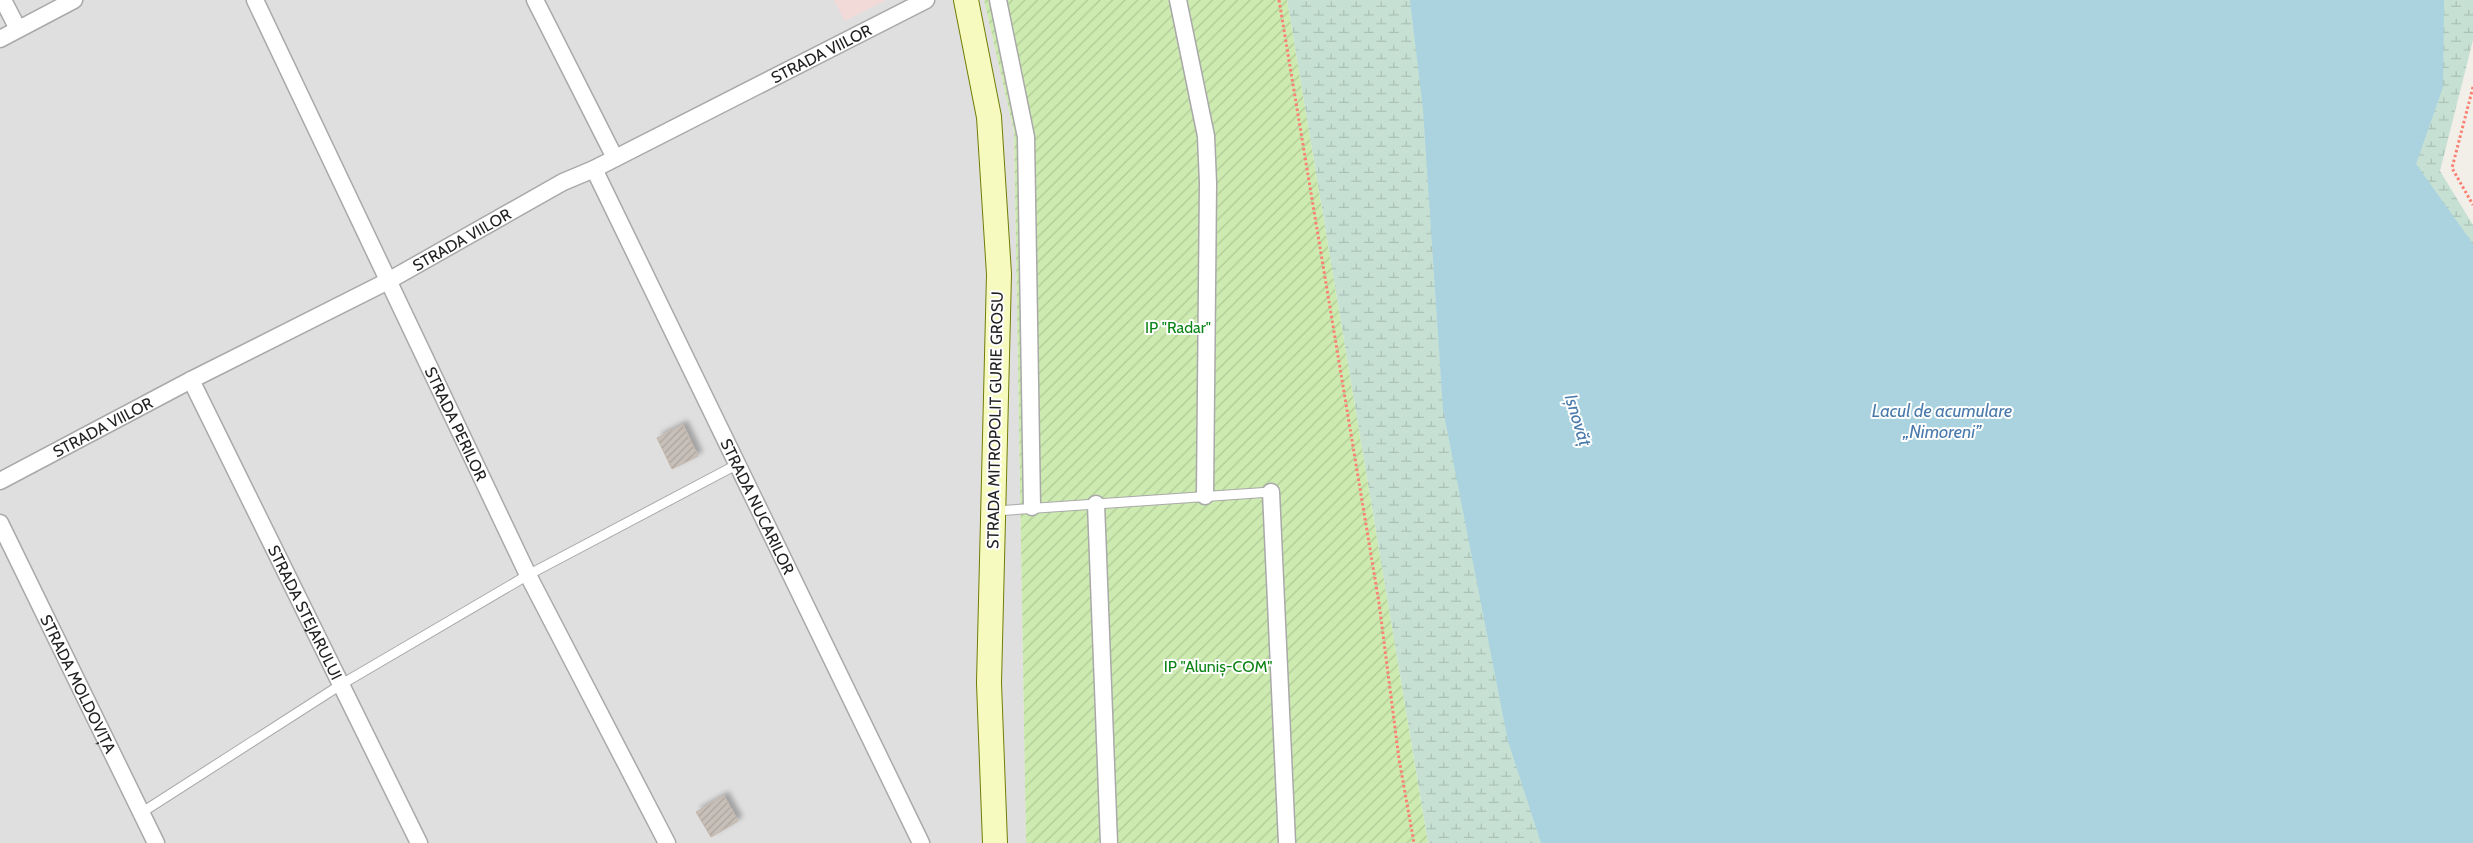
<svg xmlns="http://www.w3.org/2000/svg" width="2473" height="843" font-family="Cabin,sans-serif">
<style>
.residential{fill:#e0dfdf}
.commercial{fill:#f2dad9}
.wetland{fill:url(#wetland-marsh)}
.garden{fill:url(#garden-furrows)}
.water{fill:#aad3df}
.building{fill:url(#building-hatch);stroke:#c4b6ab;filter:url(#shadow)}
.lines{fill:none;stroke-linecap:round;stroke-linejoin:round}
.lane-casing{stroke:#a9a9a9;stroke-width:11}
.street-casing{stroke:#a9a9a9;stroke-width:19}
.secondary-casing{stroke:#707d05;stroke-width:26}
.path{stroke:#fa8072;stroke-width:3;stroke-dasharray:2.5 2.5;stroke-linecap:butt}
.lane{stroke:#fff;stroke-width:9}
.street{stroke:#fff;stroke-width:16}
.secondary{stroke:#f7fabf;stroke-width:24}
.labels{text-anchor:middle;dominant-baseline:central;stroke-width:4;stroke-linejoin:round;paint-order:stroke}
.street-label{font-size:16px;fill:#222;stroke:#fff}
.park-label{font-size:16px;fill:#0c8416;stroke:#fff}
.water-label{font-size:18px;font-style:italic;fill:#4a7aab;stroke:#fff}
</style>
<defs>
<pattern id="wetland-marsh" width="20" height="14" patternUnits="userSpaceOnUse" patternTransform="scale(1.25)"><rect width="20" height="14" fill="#c6e0d4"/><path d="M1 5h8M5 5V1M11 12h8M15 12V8" fill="none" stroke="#aac0b6"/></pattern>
<pattern id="garden-furrows" width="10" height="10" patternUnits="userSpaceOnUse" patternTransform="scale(1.25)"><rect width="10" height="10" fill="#cdebb0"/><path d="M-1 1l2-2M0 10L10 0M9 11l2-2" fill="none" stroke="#b0c997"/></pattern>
<pattern id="building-hatch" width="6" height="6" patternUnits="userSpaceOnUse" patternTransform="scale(1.25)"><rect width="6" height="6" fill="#c7bfb8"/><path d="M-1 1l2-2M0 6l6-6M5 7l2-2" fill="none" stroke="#aba49e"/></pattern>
<filter id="shadow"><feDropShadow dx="4.5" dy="-4.5" stdDeviation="2.5" flood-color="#0004"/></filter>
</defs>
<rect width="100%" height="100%" fill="#f2efe9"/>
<!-- residential -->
<path class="residential" d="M 0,0 L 984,0 L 1014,132 L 1026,843 L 0,843 Z"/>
<!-- commercial -->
<path class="commercial" d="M 834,0 L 886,0 L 845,21 Z"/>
<!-- wetland -->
<path class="wetland" d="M 1287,0 L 1434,0 L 1570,843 L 1428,843 Z
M 2257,0 L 2473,0 L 2473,40 L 2440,171 L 2473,225 L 2473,303 Z"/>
<!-- garden -->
<path class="garden" d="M 984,0 L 1287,0 L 1428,843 L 1026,843 L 1014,132 Z"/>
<!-- water -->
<path class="water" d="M 1410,0 L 2444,0 L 2443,87 L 2416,164 L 2473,244 L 2473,843 L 1541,843 L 1508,741 L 1443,409 L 1423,109 Z"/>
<!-- building -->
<path class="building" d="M 683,425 L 698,456 L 672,469 L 657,438 Z
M 724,796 L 738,821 L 711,837 L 696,812 Z"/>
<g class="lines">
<!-- lane casing -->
<g class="lane-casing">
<path id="lane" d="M 995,511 L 1271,492
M 141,813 L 342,684 L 528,575 L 736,465"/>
</g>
<!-- street casing -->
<g class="street-casing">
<g id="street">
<path d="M 3,0 L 18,29"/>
<path id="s1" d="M 255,0 L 528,575 L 667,843"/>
<path d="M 535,0 L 615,158"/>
<path d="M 998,0 L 1026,137 L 1032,507"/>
<path d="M 1178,0 L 1206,136 L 1208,183 L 1205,496"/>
<path d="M 0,39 L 74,0"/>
<path id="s2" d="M 594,169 L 921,843"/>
<path id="s3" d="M 191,380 L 419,843"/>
<path id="s4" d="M 0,481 L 191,380 L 388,281 L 563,182 L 594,169 L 926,0"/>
<path d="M 1271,492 L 1287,843"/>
<path d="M 1096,504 L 1109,843"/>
<path id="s5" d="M 0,523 L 156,843"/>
</g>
</g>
<!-- secondary casing -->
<g class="secondary-casing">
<path id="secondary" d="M 966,0 L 989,117 L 999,274 L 989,683 L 995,843"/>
</g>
<!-- path -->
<path class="path" d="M 1279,0 L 1379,603 L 1399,759 L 1414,843
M 2473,87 L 2452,168 L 2473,205"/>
<!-- lane -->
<use href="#lane" class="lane"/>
<!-- street -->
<use href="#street" class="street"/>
<!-- secondary -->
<use href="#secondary" class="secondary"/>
</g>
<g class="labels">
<!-- street labels -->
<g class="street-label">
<text stroke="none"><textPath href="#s4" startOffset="926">STRADA VIILOR</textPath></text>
<text stroke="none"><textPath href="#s4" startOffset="521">STRADA VIILOR</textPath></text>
<text transform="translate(995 420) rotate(-89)">STRADA MITROPOLIT GURIE GROSU</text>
<text stroke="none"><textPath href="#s1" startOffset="469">STRADA PERILOR</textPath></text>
<text stroke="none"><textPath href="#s4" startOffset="116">STRADA VIILOR</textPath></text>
<text stroke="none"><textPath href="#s2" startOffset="375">STRADA NUCARILOR</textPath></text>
<text stroke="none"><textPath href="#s3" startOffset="259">STRADA STEJARULUI</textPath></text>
<text stroke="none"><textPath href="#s5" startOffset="179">STRADA MOLDOVIȚA</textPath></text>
</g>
<!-- park labels -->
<g class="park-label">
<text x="1178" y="327">IP "Radar"</text>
<text x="1218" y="666">IP "Aluniș-COM"</text>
</g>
<!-- water labels -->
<g class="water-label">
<text x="1942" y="411">Lacul de acumulare<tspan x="1942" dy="21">„Nimoreni”</tspan></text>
<text transform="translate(1578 420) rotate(73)">Ișnovăț</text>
</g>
</g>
</svg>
